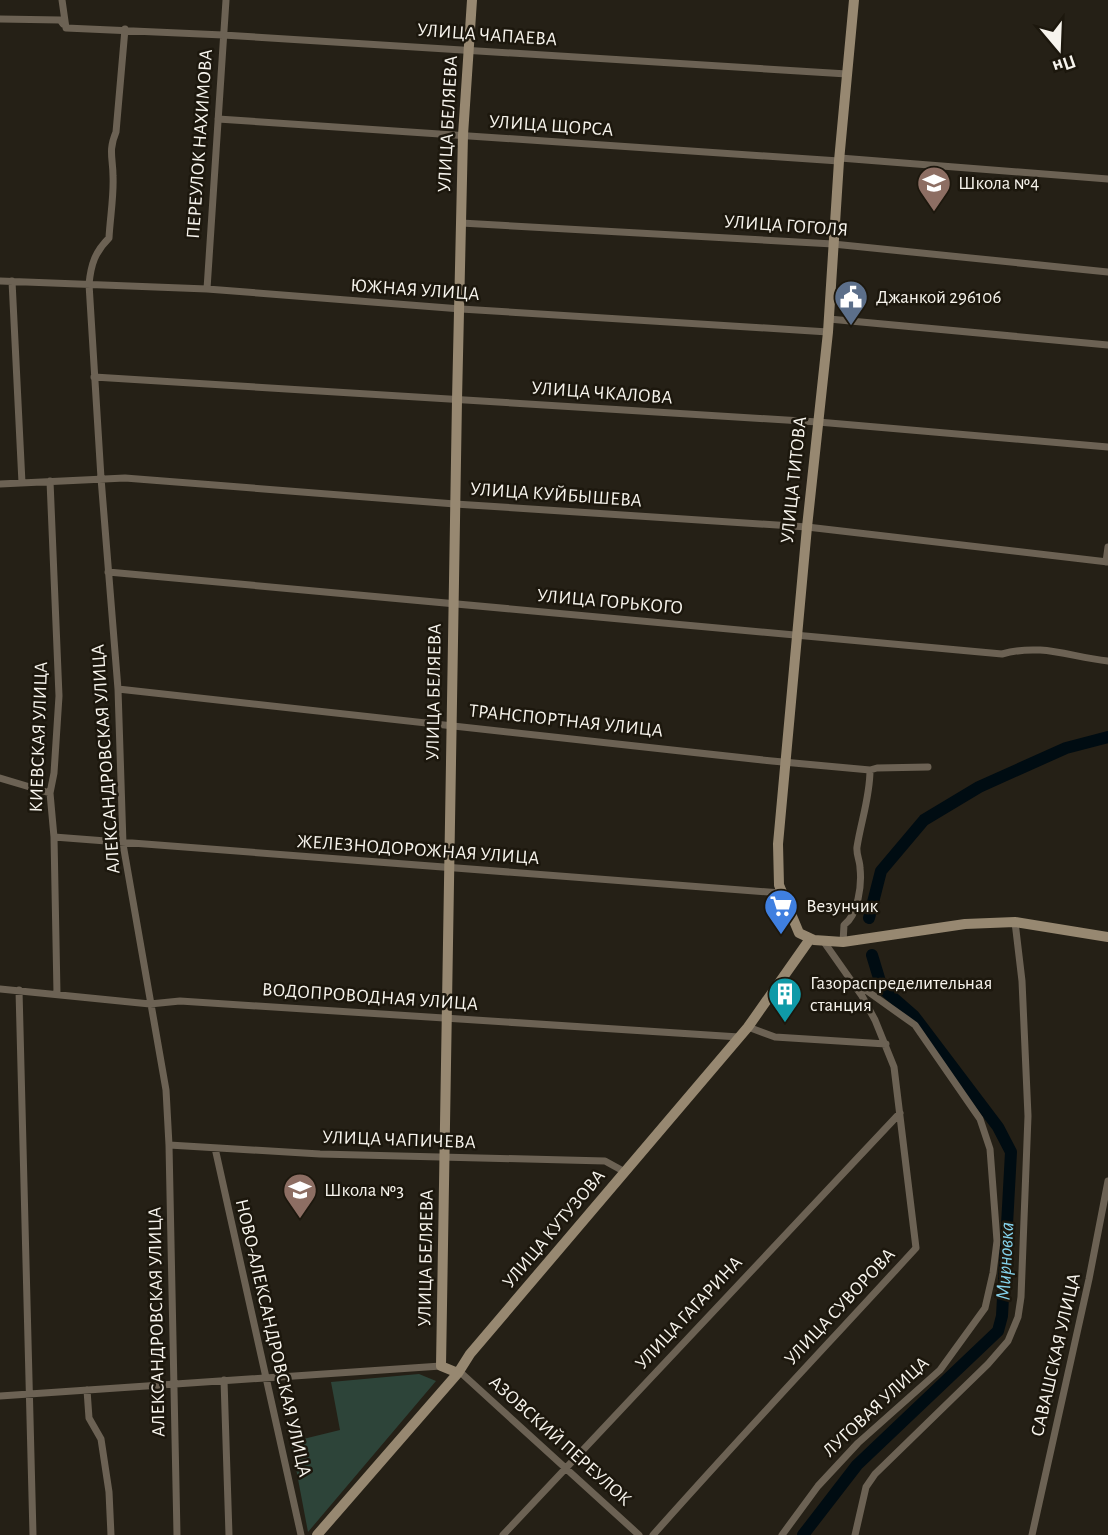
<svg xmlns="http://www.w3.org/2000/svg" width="1108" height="1535" font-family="'Alegreya Sans',sans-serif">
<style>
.green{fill:#2d4439}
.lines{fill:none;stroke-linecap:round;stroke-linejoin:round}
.river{stroke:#000c12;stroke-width:12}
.minor{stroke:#6c6254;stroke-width:7}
.secondary{stroke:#978871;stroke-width:10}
.labels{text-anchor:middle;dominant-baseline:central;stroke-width:5;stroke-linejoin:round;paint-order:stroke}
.street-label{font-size:19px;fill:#f7f4ed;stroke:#1c170d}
.poi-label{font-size:19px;fill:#f7f4ed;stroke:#1c170d;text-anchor:start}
.water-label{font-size:21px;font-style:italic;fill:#84d3ed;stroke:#1c170d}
</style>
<rect width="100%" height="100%" fill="#252016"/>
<!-- green -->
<path class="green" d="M 419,1374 L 436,1381 L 308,1532 L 291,1442 L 340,1430 L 331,1382 Z"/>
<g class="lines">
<!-- river -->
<path class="river" d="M 869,918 L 881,871 L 924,820 L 979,787 L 1066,748 L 1108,737
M 803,1535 L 857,1465 L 998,1331 L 1002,1316 L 1011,1152 L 998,1127 L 914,1016 L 882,988 L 872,955"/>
<!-- minor -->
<path class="minor" d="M 62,0 L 66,28 L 223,35 L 847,74
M 0,19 L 60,20 L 63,24
M 125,29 L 116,132 C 108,151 113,158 113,176 C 114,196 110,218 109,238 C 95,252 91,264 89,284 L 101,478 L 118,689 L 123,844 L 166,1090 L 169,1145 L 177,1535
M 218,119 L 839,161
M 840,158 L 1108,179
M 461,223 L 833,244 L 1108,272
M 0,281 L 207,289 L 461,309 L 828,332
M 12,281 L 22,483
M 207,289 L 226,0
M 829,319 L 1108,345
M 94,377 L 818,422 L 1108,447
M 50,481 L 59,696 L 54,773 L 50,793 L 54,837 L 57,994
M 0,484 L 125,478 L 455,504 L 807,527 L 1108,562
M 1106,562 L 1108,547
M 108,572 L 1002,654 C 1043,643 1069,657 1108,661
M 118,689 L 772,761 L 870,770 L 877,768 L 928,767
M 0,778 L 50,793
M 54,837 L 781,893
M 843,942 L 844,925 C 858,915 862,885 860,868 C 860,861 856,854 857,847 C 861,821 870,797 870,770
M 0,989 L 150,1004 L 180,1001 L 739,1037
M 19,990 L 33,1535
M 748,1027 L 775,1037 L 886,1044
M 169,1145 L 320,1154 L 605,1161 L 625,1172
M 215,1148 L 301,1535
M 459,1371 L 639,1535
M 224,1380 L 229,1535
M 87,1390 L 89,1418 L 101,1439 L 109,1492 L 111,1535
M 0,1396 L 441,1366
M 503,1535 L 900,1113
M 653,1535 C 739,1438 828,1344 916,1248 L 894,1067 L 875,1020 L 862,996 L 824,942
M 782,1535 L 818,1486 L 858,1443 L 940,1370 L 985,1308 L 993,1273 L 997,1241 L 990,1149 L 980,1119 L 915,1025 L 856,983
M 855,1535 L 866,1487 L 875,1474 L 988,1364 L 1008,1341 L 1018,1317 L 1021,1297 L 1028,1116 L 1022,981 L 1015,922
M 1032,1535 L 1089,1279 L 1108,1181"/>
<!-- secondary -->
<path class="secondary" d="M 854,0 L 839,161 L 828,332 L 807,527 L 778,844 L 779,885 L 799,933 L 814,940 L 843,942 L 965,924 L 1015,922 L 1108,937
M 458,1373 L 441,1366 L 457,400 L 463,135 L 472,0
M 317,1535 L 458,1373 L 470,1354 L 748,1027 L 810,939"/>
</g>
<!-- icons -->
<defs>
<g id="school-pin" transform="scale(1.75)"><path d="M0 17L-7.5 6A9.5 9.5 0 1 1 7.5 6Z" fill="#8d6e63" stroke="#1c170d"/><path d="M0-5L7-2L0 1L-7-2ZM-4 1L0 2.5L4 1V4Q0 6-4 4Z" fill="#fff"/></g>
<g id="civic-pin" transform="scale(1.75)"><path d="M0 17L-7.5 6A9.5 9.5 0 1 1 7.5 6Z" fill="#5c6f8a" stroke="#1c170d"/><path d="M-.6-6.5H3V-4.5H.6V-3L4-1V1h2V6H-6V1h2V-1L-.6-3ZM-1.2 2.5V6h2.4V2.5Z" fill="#fff"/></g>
<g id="supermarket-pin" transform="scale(1.75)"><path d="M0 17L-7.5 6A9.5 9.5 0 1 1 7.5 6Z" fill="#3f7fe0" stroke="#1c170d"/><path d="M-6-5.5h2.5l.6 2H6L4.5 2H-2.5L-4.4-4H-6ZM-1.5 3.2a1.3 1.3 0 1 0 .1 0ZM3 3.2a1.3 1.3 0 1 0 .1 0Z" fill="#fff"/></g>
<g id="building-pin" transform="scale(1.75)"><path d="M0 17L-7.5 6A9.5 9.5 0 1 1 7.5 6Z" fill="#0f9aa8" stroke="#1c170d"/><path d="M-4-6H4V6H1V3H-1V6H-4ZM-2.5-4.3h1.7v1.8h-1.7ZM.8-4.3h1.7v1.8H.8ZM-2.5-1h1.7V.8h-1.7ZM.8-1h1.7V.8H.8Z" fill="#fff"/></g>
</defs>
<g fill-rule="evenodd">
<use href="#school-pin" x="934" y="183"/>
<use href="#civic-pin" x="851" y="297"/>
<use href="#supermarket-pin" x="781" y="906"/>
<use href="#building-pin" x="785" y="994"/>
<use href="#school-pin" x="300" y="1190"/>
</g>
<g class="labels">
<!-- street labels -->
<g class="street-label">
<text transform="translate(487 35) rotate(4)">УЛИЦА ЧАПАЕВА</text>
<text transform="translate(448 124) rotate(-87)">УЛИЦА БЕЛЯЕВА</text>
<text transform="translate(551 126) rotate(4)">УЛИЦА ЩОРСА</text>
<text transform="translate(200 144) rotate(-86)">ПЕРЕУЛОК НАХИМОВА</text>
<text transform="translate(786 226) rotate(4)">УЛИЦА ГОГОЛЯ</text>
<text transform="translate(415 290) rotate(4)">ЮЖНАЯ УЛИЦА</text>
<text transform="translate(602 393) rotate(4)">УЛИЦА ЧКАЛОВА</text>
<text transform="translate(794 480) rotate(-84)">УЛИЦА ТИТОВА</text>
<text transform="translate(556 495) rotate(4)">УЛИЦА КУЙБЫШЕВА</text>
<text transform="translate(610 602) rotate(5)">УЛИЦА ГОРЬКОГО</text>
<text transform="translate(434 692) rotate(-89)">УЛИЦА БЕЛЯЕВА</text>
<text transform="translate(566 721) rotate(6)">ТРАНСПОРТНАЯ УЛИЦА</text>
<text transform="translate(39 737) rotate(-88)">КИЕВСКАЯ УЛИЦА</text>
<text transform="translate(106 759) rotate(-94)">АЛЕКСАНДРОВСКАЯ УЛИЦА</text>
<text transform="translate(418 850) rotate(4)">ЖЕЛЕЗНОДОРОЖНАЯ УЛИЦА</text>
<text transform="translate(370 997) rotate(4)">ВОДОПРОВОДНАЯ УЛИЦА</text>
<text transform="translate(399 1140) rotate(2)">УЛИЦА ЧАПИЧЕВА</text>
<text transform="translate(554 1229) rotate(-50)">УЛИЦА КУТУЗОВА</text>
<text transform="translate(426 1258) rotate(-89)">УЛИЦА БЕЛЯЕВА</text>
<text transform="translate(840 1307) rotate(-47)">УЛИЦА СУВОРОВА</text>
<text transform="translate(689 1313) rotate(-47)">УЛИЦА ГАГАРИНА</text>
<text transform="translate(157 1322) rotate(-91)">АЛЕКСАНДРОВСКАЯ УЛИЦА</text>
<text transform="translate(273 1338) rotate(77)">НОВО-АЛЕКСАНДРОВСКАЯ УЛИЦА</text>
<text transform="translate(1056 1355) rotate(-77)">САВАШСКАЯ УЛИЦА</text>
<text transform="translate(876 1407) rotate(-43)">ЛУГОВАЯ УЛИЦА</text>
<text transform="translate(560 1441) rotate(42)">АЗОВСКИЙ ПЕРЕУЛОК</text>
</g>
<!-- poi labels -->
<g class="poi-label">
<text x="958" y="183">Школа №4</text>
<text x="876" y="297">Джанкой 296106</text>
<text x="806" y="906">Везунчик</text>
<text x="810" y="983">Газораспределительная<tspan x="810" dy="22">станция</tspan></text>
<text x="324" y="1190">Школа №3</text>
</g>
<!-- water labels -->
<g class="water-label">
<text transform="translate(1005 1261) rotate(-87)">Мирновка</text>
</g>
</g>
<!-- north arrow -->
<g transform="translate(1059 49) rotate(161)" stroke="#1c170d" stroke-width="5" paint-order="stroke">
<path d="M0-5L12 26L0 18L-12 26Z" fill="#f7f4ed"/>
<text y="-10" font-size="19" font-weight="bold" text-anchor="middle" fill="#f7f4ed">Пн</text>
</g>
</svg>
